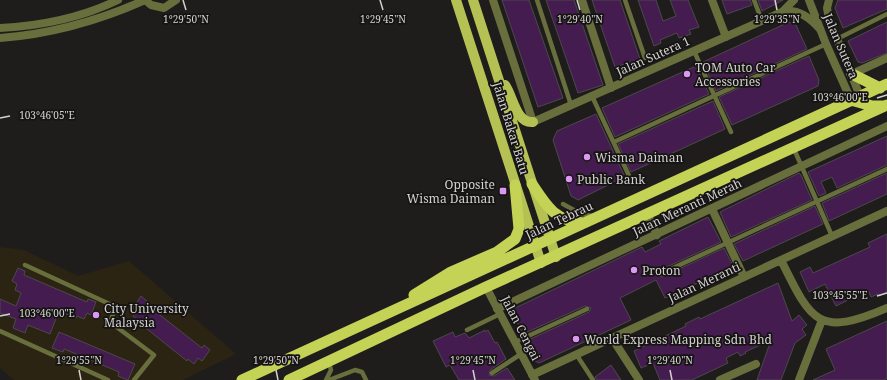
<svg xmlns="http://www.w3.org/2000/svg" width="887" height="380" font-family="'Noto Serif',serif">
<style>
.education{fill:#2b2413}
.building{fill:#451c4f;stroke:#4b494b}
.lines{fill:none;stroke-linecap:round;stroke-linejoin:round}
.service{stroke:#686f3d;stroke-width:4.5}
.minor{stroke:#686f3d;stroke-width:8}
.tertiary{stroke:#686f3d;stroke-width:8}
.primary{stroke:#b5c253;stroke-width:10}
.trunk{stroke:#c4d256;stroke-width:11}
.ticks{fill:none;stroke:#d4d2d1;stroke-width:1.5}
.poi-dot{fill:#dc99f4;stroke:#161412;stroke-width:1.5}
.labels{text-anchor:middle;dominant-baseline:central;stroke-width:3.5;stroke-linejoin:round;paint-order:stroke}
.street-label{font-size:12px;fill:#d4d2d1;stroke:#161412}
.poi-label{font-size:12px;fill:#d4d2d1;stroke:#161412;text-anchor:start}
.ticks-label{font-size:10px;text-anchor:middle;fill:#d4d2d1;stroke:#161412;stroke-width:3.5;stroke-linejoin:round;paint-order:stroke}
</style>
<rect width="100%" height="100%" fill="#1f1d1b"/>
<!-- education -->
<path class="education" d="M 0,247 L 24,250 L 78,276 L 129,261 L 236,354 L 183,380 L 14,380 L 0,368 Z"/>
<!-- building -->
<path class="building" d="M 502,0 L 529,0 L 563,98 L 538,107 Z
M 546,0 L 574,0 L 603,85 L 578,93 Z
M 592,0 L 620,0 L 640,59 L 615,67 Z
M 638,0 L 656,0 L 663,21 L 676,16 L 670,0 L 688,0 L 699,27 L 689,30 L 691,34 L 679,38 L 677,33 L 660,40 L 661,43 L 654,46 Z
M 722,0 L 750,0 L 752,5 L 727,14 Z
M 758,0 L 783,0 L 762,11 Z
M 838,0 L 887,0 L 887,9 L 843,28 L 835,8 Z
M 789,22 L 796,25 L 807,49 L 716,91 L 703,62 Z
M 887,22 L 887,53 L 862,63 L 858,62 L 848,41 Z
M 809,56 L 819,80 L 818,86 L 732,125 L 719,97 Z
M 696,66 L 709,94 L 615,137 L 602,108 Z
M 713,101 L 725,129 L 631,172 L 618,144 Z
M 596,114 L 624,175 L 622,176 L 622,178 L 578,200 L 571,196 L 553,140 L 557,131 Z
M 887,136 L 887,165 L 837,188 L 832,177 L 821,182 L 826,193 L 819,196 L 808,172 Z
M 799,173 L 801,175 L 812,200 L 731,237 L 720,212 Z
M 887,173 L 887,194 L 829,221 L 822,203 Z
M 815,206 L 823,224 L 743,261 L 734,244 Z
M 708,217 L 721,242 L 658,271 L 656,275 L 662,277 L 724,248 L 733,266 L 731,268 L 665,298 L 656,280 L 620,298 L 631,320 L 539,363 L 533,360 L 524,342 L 589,312 L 591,308 L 585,306 L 523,334 L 511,310 L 642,247 L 645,252 L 661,244 L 659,241 Z
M 887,234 L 887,292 L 879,296 L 878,294 L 871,297 L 868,290 L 836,306 L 825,284 L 809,292 L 800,272 L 810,267 L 813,273 L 870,247 L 868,243 Z
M 18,268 L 25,271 L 24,275 L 87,302 L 88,299 L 96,302 L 91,315 L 87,313 L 84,319 L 77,316 L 76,318 L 59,311 L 50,334 L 28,325 L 25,333 L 13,328 L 16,319 L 0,313 L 0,299 L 16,306 L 21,293 L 15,290 L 17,284 L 12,281 Z
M 778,283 L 792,321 L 799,315 L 807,325 L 802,329 L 806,335 L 795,343 L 781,380 L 757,380 L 771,340 L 745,352 L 746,353 L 740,356 L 738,352 L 726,358 L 728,363 L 692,380 L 660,380 L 653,363 L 641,368 L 634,351 L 686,326 L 685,324 L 699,317 L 700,319 Z
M 141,296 L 148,302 L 146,304 L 202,348 L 204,345 L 210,350 L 202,361 L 198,358 L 194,364 L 188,359 L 187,361 L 137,321 L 138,320 L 133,316 L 137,311 L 133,308 Z
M 887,321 L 887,378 L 884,380 L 813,380 L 835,370 L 826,349 Z
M 485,330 L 485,332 L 488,330 L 495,343 L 497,342 L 506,359 L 490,370 L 489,375 L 494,376 L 507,368 L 515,380 L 459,380 L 450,365 L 446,367 L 433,341 L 453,332 L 455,337 L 465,333 L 469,338 Z
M 59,332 L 135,364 L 128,380 L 118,376 L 119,372 L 64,349 L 63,352 L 52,348 Z
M 611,365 L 621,380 L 597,380 L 595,377 Z"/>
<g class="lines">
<!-- service -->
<path class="service" d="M 537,0 L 571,105
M 625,0 L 645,58
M 754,0 L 762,21
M 837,39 L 887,14
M 694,51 L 731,132
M 592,96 L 631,180
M 614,142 L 826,44
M 794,149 L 832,236
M 563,204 L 581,214 L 592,216
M 25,265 L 116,307 L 110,322 L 154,355 L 134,380
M 660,274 L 887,169
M 467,330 L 500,314
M 0,331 L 108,380
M 515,342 L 587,309
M 576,354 L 593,380
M 492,373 L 521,354
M 326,380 L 331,370 L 329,362
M 329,380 L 355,370 L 362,372 L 366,380"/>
<!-- minor -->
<path class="minor" d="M 145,0 L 151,5 L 164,8 L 176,0
M 493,0 L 533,122 L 782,12 C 798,8 810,18 820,29
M 582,0 L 611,88
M 712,0 L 726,37
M 829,0 L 827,8 L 829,19 L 860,96
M 783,11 L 794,0
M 0,28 C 41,26 81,18 118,0
M 0,38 C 52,34 98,21 145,0
M 852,74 L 887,58
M 712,209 L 744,277
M 648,215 L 657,235
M 781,260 C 811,321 818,338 887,308
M 486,287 L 535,380
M 497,309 L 887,126
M 612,338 L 639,380
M 532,375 L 887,211
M 720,380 L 756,364
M 799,380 L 822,320"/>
<!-- tertiary -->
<path class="tertiary" d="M 809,0 L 826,44 L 851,100"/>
<!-- primary -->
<path class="primary" d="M 456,0 L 541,263
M 473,0 L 556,257
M 505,85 C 513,96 516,124 533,122"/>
<!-- trunk -->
<path class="trunk" d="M 852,74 L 880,88
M 851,100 L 872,106 L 882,106
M 532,184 C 547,207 555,221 584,223
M 414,295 L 451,272 L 497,252 L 515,239 L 519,229 L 515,185
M 242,380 L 887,84
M 289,380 L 486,287 L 887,105"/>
</g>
<!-- ticks -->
<path class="ticks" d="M 183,0 L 186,10M 380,0 L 383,10M 577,0 L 580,10M 775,0 L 777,10M 877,98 L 887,95M 0,118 L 10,116M 877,296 L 887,293M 0,316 L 10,314M 79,370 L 81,380M 276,370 L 278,380M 473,370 L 475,380M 670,370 L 672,380"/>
<!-- markers -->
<g class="poi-dot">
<circle cx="687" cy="74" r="4"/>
<circle cx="587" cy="157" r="4"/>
<circle cx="569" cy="179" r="4"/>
<rect x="499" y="187" width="8" height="8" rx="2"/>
<circle cx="634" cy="270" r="4"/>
<circle cx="96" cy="315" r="4"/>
<circle cx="576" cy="339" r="4"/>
</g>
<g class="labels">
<!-- street labels -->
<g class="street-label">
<text transform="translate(841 46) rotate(67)">Jalan Sutera</text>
<text transform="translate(653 56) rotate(-24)">Jalan Sutera 1</text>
<text transform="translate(511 128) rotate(73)">Jalan Bakar Batu</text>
<text transform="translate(687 207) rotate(-25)">Jalan Meranti Merah</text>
<text transform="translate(559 220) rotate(-25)">Jalan Tebrau</text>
<text transform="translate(704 282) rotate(-25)">Jalan Meranti</text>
<text transform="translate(521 328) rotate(63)">Jalan Cengai</text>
</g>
<!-- poi labels -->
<g class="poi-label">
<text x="695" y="67">TOM Auto Car<tspan x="695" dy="14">Accessories</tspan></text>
<text x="595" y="157">Wisma Daiman</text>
<text x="577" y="179">Public Bank</text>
<text x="495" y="184" text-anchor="end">Opposite<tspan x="495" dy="14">Wisma Daiman</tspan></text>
<text x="642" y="270">Proton</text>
<text x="104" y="308">City University<tspan x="104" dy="14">Malaysia</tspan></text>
<text x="584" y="339">World Express Mapping Sdn Bhd</text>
</g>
</g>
<g class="ticks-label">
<text x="186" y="23">1°29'50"N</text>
<text x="383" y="23">1°29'45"N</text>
<text x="580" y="23">1°29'40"N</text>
<text x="777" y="23">1°29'35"N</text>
<text x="840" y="101">103°46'00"E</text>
<text x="47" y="119">103°46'05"E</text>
<text x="840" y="299">103°45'55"E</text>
<text x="47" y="317">103°46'00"E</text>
<text x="79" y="364">1°29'55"N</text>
<text x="276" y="364">1°29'50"N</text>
<text x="473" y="364">1°29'45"N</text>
<text x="670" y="364">1°29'40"N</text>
</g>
</svg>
